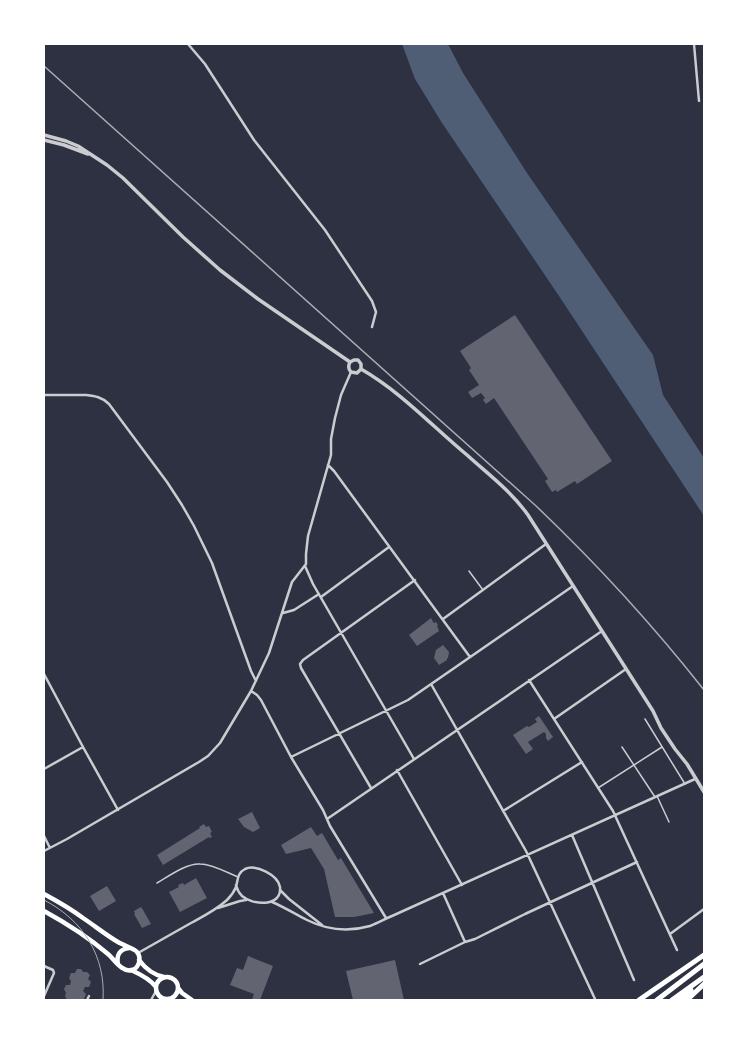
<svg xmlns="http://www.w3.org/2000/svg" width="748" height="1044" font-family="'Open Sans',sans-serif">
<style>
.water{fill:#4f5d75}
.building{fill:#626471}
.lines{fill:none;stroke-linecap:round;stroke-linejoin:round}
.service{stroke:#caccd0;stroke-width:1.5}
.minor{stroke:#caccd0;stroke-width:2.5}
.tertiary{stroke:#caccd0;stroke-width:3.5}
.primary{stroke:#fff;stroke-width:4.5}
.motorway{stroke:#fff;stroke-width:5}
.tram{stroke:#abadb3;stroke-width:1}
.rail{stroke:#abadb3;stroke-width:1.5}
</style>
<rect width="100%" height="100%" fill="#2d3142"/>
<!-- water -->
<path class="water" d="M 402,44 L 448,44 L 463,73 L 527,173 L 653,355 L 663,395 L 704,458 L 704,516 L 559,296 L 442,123 L 415,79 Z"/>
<!-- building -->
<path class="building" d="M 515,315 L 612,461 L 577,484 L 575,481 L 557,492 L 556,490 L 552,492 L 545,481 L 548,479 L 494,398 L 486,404 L 483,400 L 485,398 L 481,393 L 472,398 L 468,392 L 479,385 L 469,370 L 471,368 L 460,351 Z
M 431,618 L 433,622 L 434,623 L 436,622 L 438,625 L 437,626 L 439,631 L 417,646 L 409,635 Z
M 443,645 L 449,652 L 448,658 L 447,658 L 447,660 L 439,665 L 434,658 L 436,650 Z
M 539,716 L 553,737 L 548,741 L 546,738 L 546,734 L 544,732 L 528,742 L 533,749 L 526,754 L 513,735 L 527,726 L 529,727 L 537,722 L 535,719 Z
M 252,812 L 260,828 L 253,832 L 244,827 L 238,819 Z
M 204,824 L 206,827 L 209,826 L 212,832 L 210,833 L 212,837 L 209,838 L 209,837 L 163,865 L 157,855 L 200,828 L 199,827 Z
M 311,827 L 317,836 L 322,833 L 338,860 L 341,858 L 374,913 L 354,917 L 335,917 L 324,869 L 311,848 L 286,854 L 281,845 Z
M 196,878 L 207,898 L 180,912 L 169,892 L 179,887 L 178,885 L 183,883 L 184,885 Z
M 107,886 L 116,901 L 99,911 L 90,896 Z
M 141,907 L 143,910 L 151,924 L 142,928 L 134,914 L 135,914 L 134,911 Z
M 248,956 L 273,966 L 260,1000 L 252,1000 L 254,994 L 230,985 L 237,968 L 243,970 Z
M 395,960 L 404,1000 L 353,1000 L 346,971 Z
M 77,969 L 81,969 L 83,972 L 87,972 L 90,975 L 88,979 L 91,982 L 89,987 L 85,987 L 83,991 L 86,994 L 84,999 L 80,999 L 79,1000 L 67,1000 L 65,996 L 66,993 L 64,989 L 66,985 L 70,985 L 71,981 L 69,978 L 71,973 L 75,973 Z"/>
<g class="lines">
<!-- service -->
<path class="service" d="M 469,571 L 483,590
M 645,719 L 685,784
M 622,747 L 655,797
M 598,788 L 662,747
M 657,796 L 669,822
M 157,883 C 169,876 187,863 200,864 C 212,864 226,872 238,877"/>
<!-- minor -->
<path class="minor" d="M 188,44 L 205,64 L 254,140 L 325,230 L 372,301 L 376,312 L 372,327
M 694,44 L 699,101
M 44,395 L 86,395 C 95,396 102,397 109,404 L 167,482 L 182,505 L 194,526 L 212,563 L 251,671 L 256,681
M 328,465 L 334,471 L 470,657
M 305,566 L 313,584 L 414,759
M 321,597 L 389,547
M 283,613 L 294,610 L 319,594
M 443,619 L 546,544
M 44,674 L 83,747 L 118,810
M 529,680 L 613,811 L 677,950
M 431,684 L 526,851 L 595,999
M 251,691 L 257,695 L 261,700 L 291,757 L 323,810 L 330,826 L 386,918
M 554,719 L 626,669
M 291,757 L 408,700 L 573,586
M 44,769 L 83,747
M 397,770 L 462,885
M 371,788 L 301,668 L 300,664 L 303,660 L 415,580
M 503,811 L 582,762
M 327,819 L 602,631
M 572,835 L 634,980
M 44,836 L 50,848
M 44,851 L 67,839 L 199,762 L 208,756 L 220,743 L 251,691 L 269,653 L 292,582 L 306,564 L 306,554 L 308,536 L 331,455 L 331,439 L 335,418 L 341,395 L 351,372
M 280,890 L 289,899 L 322,925
M 443,893 L 465,942
M 272,902 C 284,907 295,914 307,920 C 327,930 349,932 370,926 C 378,923 385,919 392,916 L 695,779
M 218,908 L 240,901 L 246,900
M 670,934 L 704,909
M 138,953 C 156,943 173,933 191,923 C 204,916 216,910 227,900 C 231,896 234,892 236,887 C 238,880 237,873 245,869 C 256,864 278,875 280,887 C 282,908 252,905 242,896 C 239,893 237,889 236,885
M 420,964 L 465,942 L 475,939 L 525,914 L 637,862
M 44,966 L 53,970 L 54,973 L 44,996
M 87,1000 L 89,996
M 151,1000 L 156,991
M 163,1000 L 167,999"/>
<!-- tertiary -->
<path class="tertiary" d="M 44,135 L 66,141 L 78,146 L 107,165 L 123,178 L 183,237 L 220,270 L 258,299 L 350,362
M 44,140 L 64,145 L 88,154
M 350,362 C 348,366 348,369 351,372 L 357,373 L 361,369
M 350,362 L 354,360 L 358,360 L 361,364 L 361,369
M 361,369 C 401,392 432,426 467,455 C 488,474 511,491 528,515 L 653,711 L 661,728 L 675,749 L 687,764 L 704,792"/>
<!-- primary -->
<path class="primary" d="M 44,894 C 57,901 71,909 83,918 C 95,926 106,935 118,942 C 123,945 135,949 137,952 C 142,958 139,968 132,970 C 122,973 114,959 108,954 C 88,937 66,923 44,911
M 139,960 C 145,968 154,975 164,977
M 118,964 C 116,955 120,949 129,948
M 131,970 C 140,974 150,979 156,987
M156 988a11 11 0 1 1 22 0a11 11 0 1 1-22 0Z
M 178,988 L 182,993 L 192,1000"/>
<!-- motorway -->
<path class="motorway" d="M 639,1000 L 704,955
M 657,1000 L 704,964
M 672,1000 L 704,977
M 680,1000 L 691,990
M 687,1000 L 704,984"/>
<!-- tram -->
<path class="tram" d="M 44,900 C 83,920 106,956 103,1000"/>
<!-- rail -->
<path class="rail" d="M 44,66 L 535,505 C 596,563 652,624 704,690"/>
</g>
<!-- border -->
<rect width="748" height="1044" fill="none" stroke="#ffffff" stroke-width="90"/>
</svg>
